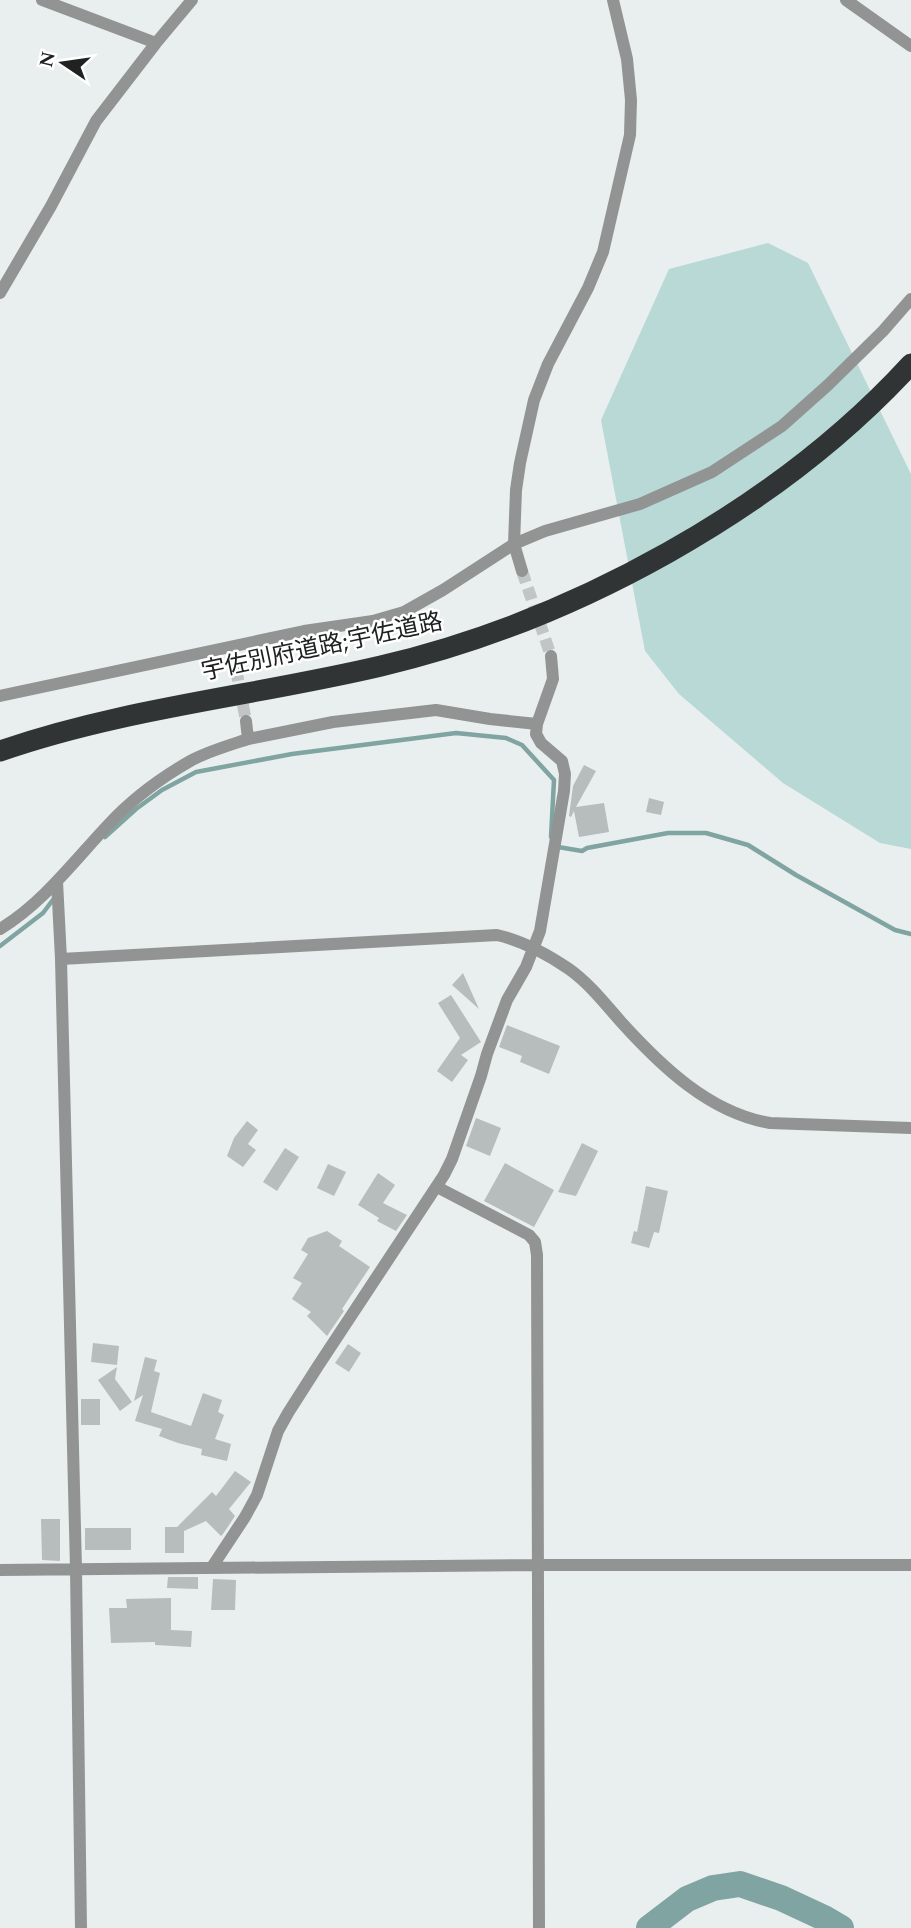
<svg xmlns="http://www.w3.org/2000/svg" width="911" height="1928" font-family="Spectral,'Noto Sans JP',serif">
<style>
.green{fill:#b8d9d6}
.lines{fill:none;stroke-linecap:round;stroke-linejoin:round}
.stream{stroke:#80a4a1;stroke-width:4.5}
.river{stroke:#80a4a1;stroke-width:26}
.building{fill:#b7bcbc}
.street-tunnel{stroke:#c1c6c5;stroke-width:12;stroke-dasharray:12 6;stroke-linecap:butt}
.street{stroke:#929494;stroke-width:12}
.highway{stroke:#303434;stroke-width:21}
.labels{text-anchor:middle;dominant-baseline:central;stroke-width:5;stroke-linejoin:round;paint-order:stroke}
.street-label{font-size:24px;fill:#202121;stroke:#fff}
</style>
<rect width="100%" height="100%" fill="#e9efee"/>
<!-- green -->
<path class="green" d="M 768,243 L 808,263 L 911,474 L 911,849 L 880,843 L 783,783 L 679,694 L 645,651 L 601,420 L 669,269 Z"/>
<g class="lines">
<!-- stream -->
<path class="stream" d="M 105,837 L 136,809 L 162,790 L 196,772 L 292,754 L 456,733 L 506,738 L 522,745 L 554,780 L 551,837
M 558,847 L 582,851 L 587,848 L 668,833 L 706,833 L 748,845 L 796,875 L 895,930 L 911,934
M 0,946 L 43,913 L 55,897"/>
<!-- river -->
<path class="river" d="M 649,1928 L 687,1899 L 713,1888 L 740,1884 L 781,1898 L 824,1918 L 841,1928"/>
</g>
<!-- building -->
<path class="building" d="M 584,765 L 596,771 L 576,807 L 604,803 L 609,832 L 579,837 L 574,811 L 571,817 L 569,816 L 573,786 Z
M 649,798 L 664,802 L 661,815 L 646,812 Z
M 463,973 L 479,1009 L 452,985 Z
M 451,995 L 481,1042 L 461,1055 L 468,1060 L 452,1082 L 437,1071 L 460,1038 L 438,1003 Z
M 507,1025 L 560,1046 L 549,1074 L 520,1062 L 522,1056 L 499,1047 Z
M 476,1118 L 501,1128 L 490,1156 L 466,1146 Z
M 247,1121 L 258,1130 L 248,1144 L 256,1150 L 243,1167 L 227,1156 L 234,1138 Z
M 582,1143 L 598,1151 L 576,1196 L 558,1192 Z
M 285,1148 L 299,1157 L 277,1191 L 263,1182 Z
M 505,1163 L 554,1190 L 534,1227 L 484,1201 Z
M 328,1164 L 346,1172 L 334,1196 L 317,1188 Z
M 378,1173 L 395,1185 L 383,1203 L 407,1215 L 396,1231 L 377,1221 L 379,1218 L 358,1205 Z
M 646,1186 L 668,1191 L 659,1233 L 654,1232 L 649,1248 L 631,1243 L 634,1231 L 637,1232 Z
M 327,1231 L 342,1241 L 339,1246 L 370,1267 L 342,1309 L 344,1311 L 327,1336 L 307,1316 L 311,1312 L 292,1299 L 302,1283 L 293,1278 L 308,1254 L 301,1250 L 308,1238 Z
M 93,1343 L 119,1346 L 117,1365 L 91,1362 Z
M 348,1344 L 361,1353 L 349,1372 L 335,1363 Z
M 145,1357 L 157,1360 L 154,1371 L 160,1373 L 151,1412 L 191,1426 L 203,1393 L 222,1400 L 218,1412 L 224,1415 L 215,1439 L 231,1444 L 227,1461 L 201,1455 L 202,1449 L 178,1443 L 159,1436 L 162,1429 L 135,1421 L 143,1395 L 134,1401 Z
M 117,1367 L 115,1379 L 132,1402 L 120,1411 L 98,1380 Z
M 81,1399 L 100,1399 L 100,1425 L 81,1425 Z
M 235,1471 L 251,1482 L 229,1509 L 235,1516 L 223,1534 L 221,1536 L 206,1521 L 184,1531 L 184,1553 L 165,1553 L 165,1527 L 177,1527 L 212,1492 L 216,1496 Z
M 41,1519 L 60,1519 L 60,1561 L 42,1560 Z
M 85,1528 L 131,1528 L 131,1550 L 85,1550 Z
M 168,1577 L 198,1577 L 198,1589 L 167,1588 Z
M 213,1579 L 236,1580 L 235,1610 L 211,1610 Z
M 171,1598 L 171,1630 L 192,1631 L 191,1647 L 155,1645 L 155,1642 L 111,1643 L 109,1608 L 127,1608 L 126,1599 Z"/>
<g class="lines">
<!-- street-tunnel -->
<path class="street-tunnel" d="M 522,571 L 551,656
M 236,669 L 246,721"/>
<!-- street -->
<path class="street" d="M 42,0 L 156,43
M 846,0 L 911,46
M 0,293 L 51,206 L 96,121 L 156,43 L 192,0
M 522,571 L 514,544 L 516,490 L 520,463 L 534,400 L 548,364 L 588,288 L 603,252 L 630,135 L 631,100 L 627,59 L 613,0
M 231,647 L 236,669
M 0,696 L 304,631 L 373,621 L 404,612 L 443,590 L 514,544 L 545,531 L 640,504 L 712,472 L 782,426 L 828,385 L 883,331 L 911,299
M 246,721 L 248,739
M 57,881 L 61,959 L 76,1569 L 81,1928
M 0,929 C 43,903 74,861 108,825 C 132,799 162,777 192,760 C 209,751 230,745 248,739 L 333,722 L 436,710 L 490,719 L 537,724
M 61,959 L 497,935 C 523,941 547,954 569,969 C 590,984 606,1005 622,1023 C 662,1067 710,1113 770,1123 L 911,1128
M 437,1187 L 529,1235 L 535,1242 L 537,1255 L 539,1928
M 212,1567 L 245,1517 L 257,1495 L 278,1431 L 288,1413 L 318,1366 L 444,1175 L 452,1159 L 481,1076 L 487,1054 L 507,1000 L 526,967 L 540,931 L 564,791 L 565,774 L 562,761 L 541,743 L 536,734 L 537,724 L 553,679 L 551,656
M 0,1570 L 537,1565 L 911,1565"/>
<!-- highway -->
<path class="highway" d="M 0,751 C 124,708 254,696 381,666 C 573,621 778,509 911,364"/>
</g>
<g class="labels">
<!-- street labels -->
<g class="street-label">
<text transform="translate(322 647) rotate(-12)">宇佐別府道路;宇佐道路</text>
</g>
</g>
<!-- north arrow -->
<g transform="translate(63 63) rotate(283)" stroke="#ffffff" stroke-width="5" paint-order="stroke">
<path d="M0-5L12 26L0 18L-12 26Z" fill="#202121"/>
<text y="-10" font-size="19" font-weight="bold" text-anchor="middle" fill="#202121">N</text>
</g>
</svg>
